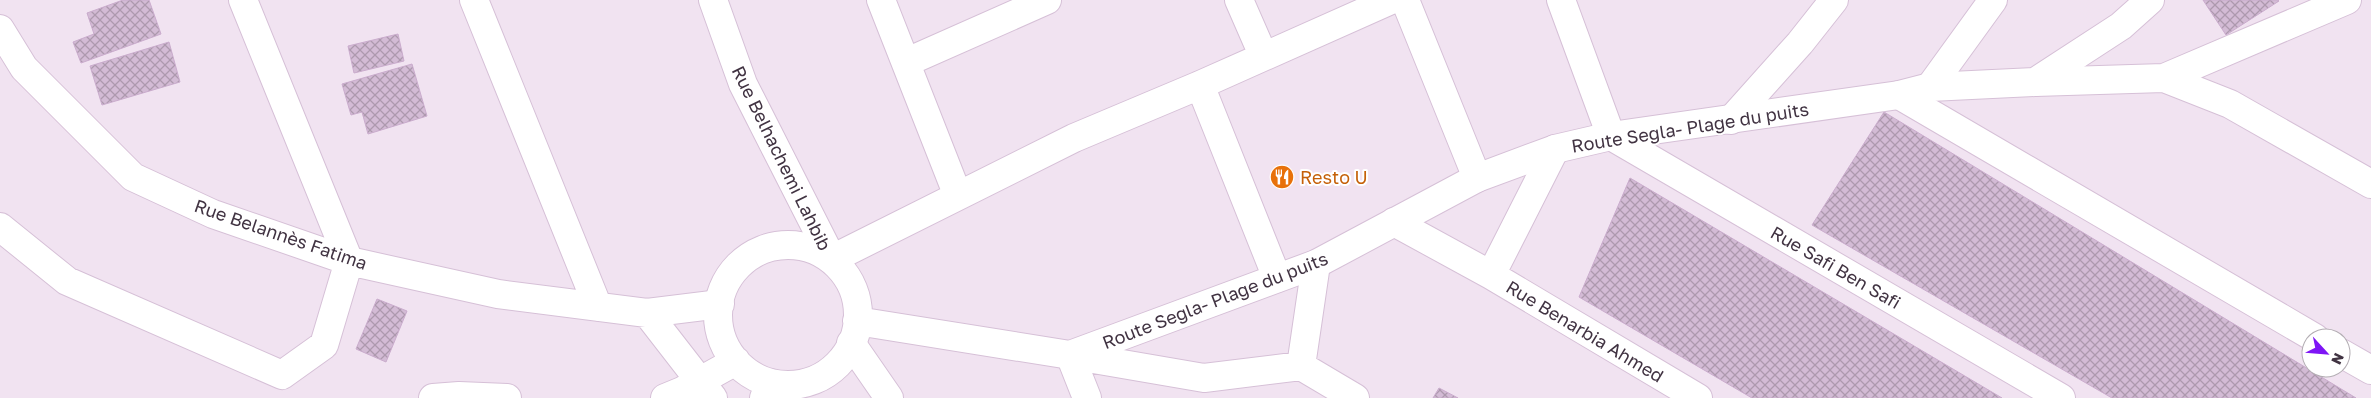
<svg xmlns="http://www.w3.org/2000/svg" width="2371" height="398" font-family="'Golos Text',sans-serif">
<style>
.building{fill:url(#building-cross-hatch);stroke:#caaccd}
.lines{fill:none;stroke-linecap:round;stroke-linejoin:round}
.minor-casing{stroke:#d6c0d7;stroke-width:30}
.tertiary-casing{stroke:#d6c0d7;stroke-width:30}
.minor{stroke:#fff;stroke-width:28}
.tertiary{stroke:#fff;stroke-width:28}
.labels{text-anchor:middle;dominant-baseline:central;stroke-width:4;stroke-linejoin:round;paint-order:stroke}
.street-label{font-size:18px;fill:#413342;stroke:#fff}
.food-label{font-size:18px;fill:#c56008;stroke:#fff;text-anchor:start}
</style>
<defs>
<pattern id="building-cross-hatch" width="8" height="8" patternUnits="userSpaceOnUse" patternTransform="scale(1.25)"><rect width="8" height="8" fill="#d3bbd5"/><path d="M0 0l8 8M0 8l8-8" fill="none" stroke="#ad99ae"/></pattern>
</defs>
<rect width="100%" height="100%" fill="#f1e3f1"/>
<!-- building -->
<path class="building" d="M 123,0 L 149,0 L 161,34 L 81,63 L 73,42 L 94,34 L 87,13 Z
M 2203,0 L 2278,0 L 2279,1 L 2226,35 Z
M 398,34 L 404,61 L 354,73 L 348,46 Z
M 169,42 L 180,82 L 102,105 L 90,66 Z
M 412,64 L 427,116 L 368,134 L 362,112 L 351,115 L 342,84 Z
M 1884,112 L 2356,398 L 2112,398 L 1812,225 Z
M 1630,178 L 2002,398 L 1752,398 L 1579,297 Z
M 377,299 L 407,311 L 386,362 L 356,349 Z
M 1439,388 L 1458,398 L 1433,398 Z"/>
<g class="lines">
<!-- minor casing -->
<g class="minor-casing">
<path id="minor" d="M 474,0 L 598,307
M 713,0 L 743,84 L 832,259 L 1074,138 L 1200,85 L 1391,0
M 881,0 L 958,196
M 1239,0 L 1263,55
M 1405,0 L 1477,178
M 1561,0 L 1611,136 L 2061,398
M 0,29 L 24,68 L 133,177 L 213,214 L 349,261 L 498,294 L 647,313 L 720,304
M 907,62 L 1047,0
M 2164,78 L 2230,104 L 2371,184
M 2035,82 L 2164,78 L 2347,0
M 1200,85 L 1277,278
M 1930,87 L 1993,0
M 1899,95 L 2315,338
M 1731,120 L 1800,43 L 1834,0
M 1555,149 L 1491,275 L 1698,398
M 1394,222 L 1491,275
M 0,227 L 67,281 L 282,375 L 324,345 L 349,261 L 243,0
M 1316,264 L 1301,366 L 1355,398
M 647,313 L 713,398
M 851,343 L 889,398
M 2341,353 L 2371,370
M 1070,355 L 1204,378 L 1301,366
M 1070,355 L 1087,398
M 764,398 L 770,383"/>
</g>
<!-- tertiary casing -->
<g class="tertiary-casing">
<path id="tertiary" d="M718 315a70 70 0 1 1 140 0a70 70 0 1 1-140 0Z
M 857,321 L 1070,355 L 1316,264 L 1477,178 L 1555,149 L 1611,136 L 1899,95 L 1930,87 L 2035,82 L 2121,26 L 2150,0
M 433,398 L 459,396 L 507,398
M 665,398 L 682,391 L 736,361"/>
</g>
<!-- minor -->
<use href="#minor" class="minor"/>
<!-- tertiary -->
<use href="#tertiary" class="tertiary"/>
</g>
<!-- icons -->
<defs>
<g id="restaurant-disc" transform="scale(1.25)"><circle r="9.5" fill="#e8710a" stroke="#fff"/><path d="M-5-6h1v4h1v-4h1v4h1v-4h1v5L-1.5 .5V6h-2V.5L-5-1ZM5-6V6H3V1.5H1.5Q1.5-4 5-6Z" fill="#fff"/></g>
</defs>
<g fill-rule="evenodd">
<use href="#restaurant-disc" x="1282" y="177"/>
</g>
<g class="labels">
<!-- street labels -->
<g class="street-label">
<text transform="translate(1690 127) rotate(-9)">Route Segla- Plage du puits</text>
<text transform="translate(782 158) rotate(64)">Rue Belhachemi Lahbib</text>
<text transform="translate(281 234) rotate(19)">Rue Belannès Fatima</text>
<text transform="translate(1836 267) rotate(30)">Rue Safi Ben Safi</text>
<text transform="translate(1215 300) rotate(-21)">Route Segla- Plage du puits</text>
<text transform="translate(1585 331) rotate(31)">Rue Benarbia Ahmed</text>
</g>
<!-- food labels -->
<g class="food-label">
<text x="1300" y="177">Resto U</text>
</g>
</g>
<!-- north arrow -->
<g transform="translate(2326 353) rotate(116)"><circle r="24" fill="#ffffff" stroke="#b3adb3"/>
<path d="M0-4L9 19L0 12L-9 19Z" fill="#7e15f5"/>
<text y="-8" font-size="14" font-weight="bold" text-anchor="middle" fill="#413342">N</text>
</g>
</svg>
